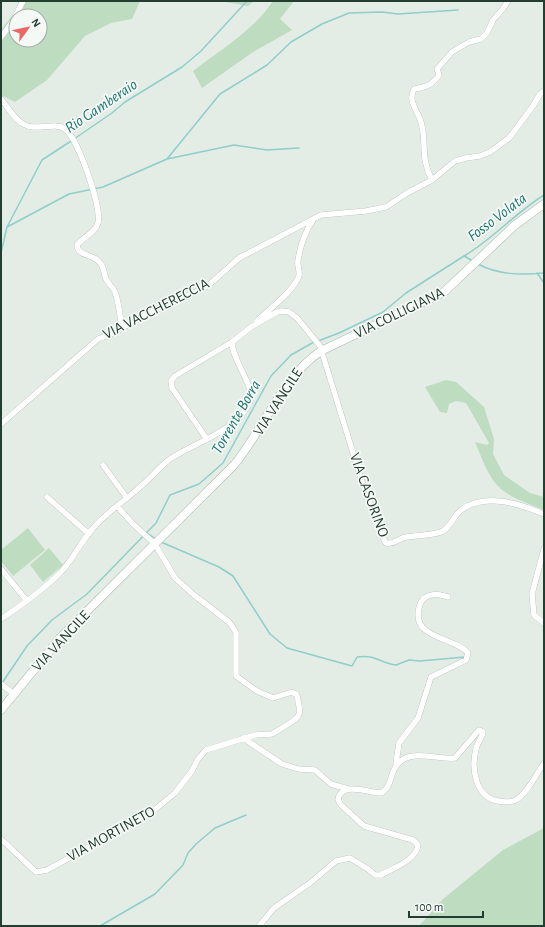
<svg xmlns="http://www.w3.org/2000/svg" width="545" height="927" font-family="'Alegreya Sans',sans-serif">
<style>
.green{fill:#bedcbf;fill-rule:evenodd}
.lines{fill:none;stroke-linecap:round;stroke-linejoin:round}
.stream{stroke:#8fceca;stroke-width:1.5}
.street-casing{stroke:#a7b4ac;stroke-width:6}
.secondary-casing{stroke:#a5baaf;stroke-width:9}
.street{stroke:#fff;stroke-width:5.5}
.secondary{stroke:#fff;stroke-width:8}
.labels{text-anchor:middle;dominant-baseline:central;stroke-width:3.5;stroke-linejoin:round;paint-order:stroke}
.street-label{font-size:15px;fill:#243d31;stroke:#f4f9f5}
.water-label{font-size:16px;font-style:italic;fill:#217671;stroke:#f4f9f5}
</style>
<rect width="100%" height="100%" fill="#e4ece6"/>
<!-- green -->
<path class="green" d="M 19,1 L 140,1 L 132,19 L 111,23 L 85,36 L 47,80 L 15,102 L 1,95 L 1,30 L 15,12 ZM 16,16 L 40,16 L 40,40 L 16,40 Z
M 220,1 L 254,1 L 248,6 Z
M 273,1 L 294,1 L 280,19 L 292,30 L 253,52 L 202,88 L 193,71 C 220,50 254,30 273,1 Z
M 446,380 L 456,382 L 484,407 L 494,439 L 493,454 L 504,475 L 530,493 L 544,497 L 544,510 C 530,504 513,499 501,489 C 488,478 482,458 475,442 L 487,445 L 489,443 L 466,403 L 456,401 L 449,404 L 447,413 L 440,412 L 425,387 Z
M 28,528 L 45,550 L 13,576 L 1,561 L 1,550 Z
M 49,548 L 63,565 L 43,582 L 30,565 Z
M 544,828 L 544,926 L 419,926 L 443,899 L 503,850 Z"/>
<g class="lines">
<!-- stream -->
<path class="stream" d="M 74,139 L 112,113 L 125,102 L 182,67 L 201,51 L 247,1
M 167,159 L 234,145 L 267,150 L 299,148
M 7,227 L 69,194 L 103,187 L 167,159 L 220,94 L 267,65 L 291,42 L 322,24 L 349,13 L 382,12 L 398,14 L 458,10
M 1,253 L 7,227 L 42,160 L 71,141
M 464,256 C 493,239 515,213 544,195
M 478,264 C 498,275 521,275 544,273
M 537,273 L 544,283
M 318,341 L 339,333 L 383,312 L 406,293 L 464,256 L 473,261
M 147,533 L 156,539
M 161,542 L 219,567 L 233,576 L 270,634 L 287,648 L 352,666 L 357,657 C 375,654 380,663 396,665 L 409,660 L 420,661 L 465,657
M 2,683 L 27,646 L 52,620 L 87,594 L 156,523 L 170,495 L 199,484 L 223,463 L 271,376 L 291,355 L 314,342
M 100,926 L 155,894 L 183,865 L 188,853 L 196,844 L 215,828 L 246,815"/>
<!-- street casing -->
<g class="street-casing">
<path id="street" d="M 1,37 L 13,21 L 23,1
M 1,99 C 9,108 13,118 23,124 C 36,132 54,121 65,129 C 78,138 102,208 98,223 C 96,232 82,238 77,245 C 78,258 95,253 101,264 C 104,268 104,274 106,279 C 108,284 113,287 115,292 C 119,303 120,316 122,328
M 432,180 C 419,156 428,141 420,119 C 416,109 408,100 414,89 C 425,87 432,86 439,75 L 437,69 L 452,52 L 469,42 L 481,39 L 487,33 L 493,20 L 502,10 L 508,1
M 257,321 C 269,309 293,292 299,276 C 300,270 297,266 298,261 C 300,246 305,232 313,220
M 1,424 L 98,339 L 109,335 L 153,311 L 202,289 L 210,284 L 239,258 L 321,215 L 366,211 L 386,207 L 407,193 L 432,180 L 455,161 L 466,158 L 480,156 L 490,152 L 509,138 L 533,106 L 540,94 L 544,91
M 206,438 L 172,388 L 171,381 L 175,376 L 232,342
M 103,465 L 127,498
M 47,497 L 89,534
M 544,549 L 532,594 L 534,615 L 544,623
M 1,569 L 27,601
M 1,619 C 22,605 43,590 61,572 C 72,560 79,546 89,533 C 103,514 124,502 141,486 C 151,478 159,467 170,459 C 195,442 236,432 250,402 C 256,387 232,361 232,342 L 251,327 L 277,312 L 282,311 L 289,312 L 297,318 L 320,346 L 367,498 L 381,524 L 384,540 L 386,543 C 394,545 399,538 406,537 C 417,535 433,536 443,531 C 450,527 454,516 461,510 C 485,492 520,504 544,514
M 1,684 L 14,694
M 243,738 L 282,764 L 298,769 L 315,770 L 331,784 L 348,789
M 396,763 L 399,743 L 418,718 L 431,677 L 466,660 L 468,653 C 455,637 411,639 419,608 C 420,603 423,598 428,596 C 436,593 441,595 448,597
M 1,839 L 36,872 L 47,870 L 152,812 L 175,793 L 192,771 L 198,759 L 206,750 L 255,735 L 272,734 C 278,730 298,720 299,714 C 300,711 299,705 298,701 C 298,696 297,694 292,692 L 273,698 L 257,691 L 236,676 L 236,632 L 229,622 L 194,595 L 175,578 L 155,544 L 133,524 L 117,506
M 259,926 L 274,908 L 310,883 L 336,861 L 350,858 L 368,869 L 375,875 L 381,875 C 393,868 416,861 418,845 L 413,840 L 364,826 L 340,804 L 338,799 C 342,781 369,793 381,793 C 389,789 390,780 393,772 C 404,745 432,760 455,758 L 479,730 L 483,732 C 482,738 477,743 476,749 C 471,768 475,797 498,801 C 504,802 511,803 516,800 C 528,792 536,775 544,763"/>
</g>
<!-- secondary casing -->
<g class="secondary-casing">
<path id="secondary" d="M 1,710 L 60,638 L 234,465 C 263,430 283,376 321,351 L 444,292 L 515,225 L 544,204"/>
</g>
<!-- street -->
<use href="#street" class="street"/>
<!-- secondary -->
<use href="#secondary" class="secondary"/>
</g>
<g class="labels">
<!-- street labels -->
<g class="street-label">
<text transform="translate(156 309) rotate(-27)">VIA VACCHERECCIA</text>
<text transform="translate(399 313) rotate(-26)">VIA COLLIGIANA</text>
<text transform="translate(278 402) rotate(-57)">VIA VANGILE</text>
<text transform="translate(369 495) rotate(70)">VIA CASORINO</text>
<text transform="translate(61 641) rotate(-47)">VIA VANGILE</text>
<text transform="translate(111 834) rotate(-29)">VIA MORTINETO</text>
</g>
<!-- water labels -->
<g class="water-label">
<text transform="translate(101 106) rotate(-34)">Rio Gamberaio</text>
<text transform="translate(497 217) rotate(-37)">Fosso Volata</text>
<text transform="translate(236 417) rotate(-60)">Torrente Borra</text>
</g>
</g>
<!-- border -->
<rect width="545" height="927" fill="none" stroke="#243d31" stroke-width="4"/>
<!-- north arrow -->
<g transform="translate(28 28) rotate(57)"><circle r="19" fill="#f4f9f5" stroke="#a1aea7"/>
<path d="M0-3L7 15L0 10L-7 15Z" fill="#ea6764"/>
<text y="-6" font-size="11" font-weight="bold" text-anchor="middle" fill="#243d31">N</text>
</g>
<!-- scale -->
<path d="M409 911v6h74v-6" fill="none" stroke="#243d31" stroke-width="2"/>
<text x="415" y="911" font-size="12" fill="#243d31" stroke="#f4f9f5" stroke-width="3" paint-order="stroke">100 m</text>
</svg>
